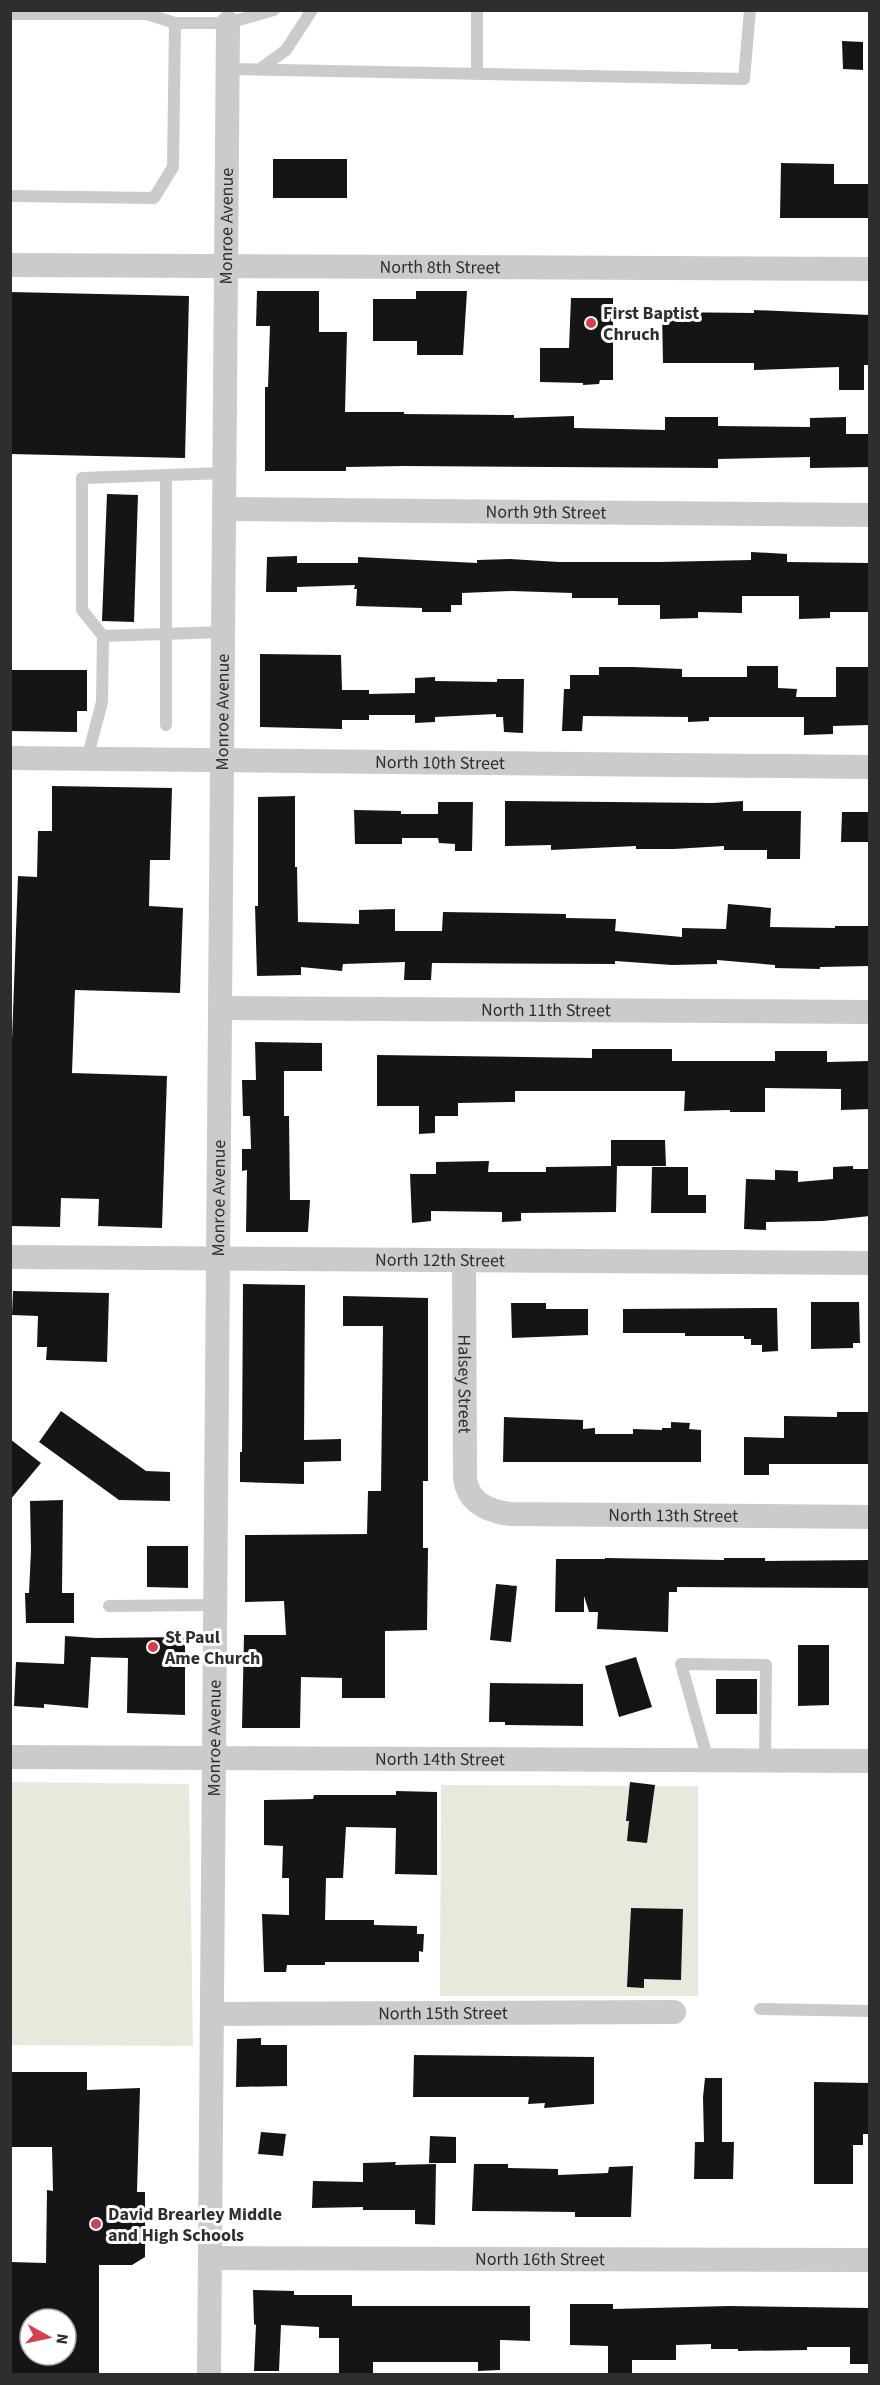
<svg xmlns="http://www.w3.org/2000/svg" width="880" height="2385" font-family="'Source Sans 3',sans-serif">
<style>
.green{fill:#e5eadd}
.building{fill:#151515;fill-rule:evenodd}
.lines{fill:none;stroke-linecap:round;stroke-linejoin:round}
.service{stroke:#cbcbcb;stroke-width:12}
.minor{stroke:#cbcbcb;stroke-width:24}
.poi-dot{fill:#d73f4f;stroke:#fff;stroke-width:2}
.labels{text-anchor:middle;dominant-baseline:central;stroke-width:6;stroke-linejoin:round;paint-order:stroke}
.street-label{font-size:18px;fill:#2e2e2e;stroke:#fff}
.poi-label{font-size:18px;font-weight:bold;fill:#2e2e2e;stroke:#fff;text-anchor:start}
</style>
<rect width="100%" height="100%" fill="#fff"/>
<!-- green -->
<path class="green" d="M 11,1782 L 189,1784 L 193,2046 L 11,2045 Z
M 441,1785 L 698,1786 L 698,1996 L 440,1996 Z"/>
<!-- building -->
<path class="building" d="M 842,41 L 863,42 L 863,70 L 843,69 Z
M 273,159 L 347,159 L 347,198 L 273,198 Z
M 781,163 L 834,164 L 834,184 L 870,184 L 870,218 L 780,218 Z
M 257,291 L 319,291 L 319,332 L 347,332 L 345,412 L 404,412 L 404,414 L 514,415 L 514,418 L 574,416 L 574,428 L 665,430 L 665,417 L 718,417 L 718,426 L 810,427 L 810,418 L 846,417 L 846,434 L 870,434 L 870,467 L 810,468 L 810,457 L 718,459 L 718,468 L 404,466 L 346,467 L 346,471 L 265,471 L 265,387 L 268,387 L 270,326 L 256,326 Z
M 416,291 L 467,291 L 463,355 L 417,355 L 417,341 L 373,341 L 373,299 L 416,299 Z
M 10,292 L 189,296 L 185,458 L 10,454 Z
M 571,298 L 613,298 L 613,380 L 600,380 L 599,384 L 583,385 L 583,383 L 540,382 L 540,348 L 569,348 Z
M 754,310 L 870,315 L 870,365 L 864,365 L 864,390 L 839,390 L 839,367 L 754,370 L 754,363 L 663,363 L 662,312 L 754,313 Z
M 107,494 L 138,495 L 134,622 L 102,621 Z
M 751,552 L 787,554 L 787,562 L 870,563 L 870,612 L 830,612 L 830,618 L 799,619 L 799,596 L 742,596 L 742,613 L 698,612 L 698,618 L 660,619 L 660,605 L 618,605 L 618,598 L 572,598 L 572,593 L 512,591 L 462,593 L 462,605 L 451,605 L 451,612 L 422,612 L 422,608 L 356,606 L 357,589 L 354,589 L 355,585 L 297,587 L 297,592 L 266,592 L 267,557 L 297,556 L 297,563 L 358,563 L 358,557 L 477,563 L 477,560 L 510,559 L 559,562 L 659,562 L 751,560 Z
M 260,654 L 341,655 L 342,690 L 369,690 L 369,694 L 415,693 L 415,678 L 435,677 L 435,681 L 497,682 L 497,679 L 524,679 L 523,733 L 504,732 L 503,717 L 496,717 L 496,714 L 435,717 L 435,722 L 415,723 L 415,715 L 369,715 L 369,720 L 342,720 L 342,729 L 260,727 Z
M 747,666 L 778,666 L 778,688 L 797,689 L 796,697 L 836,697 L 836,667 L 870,667 L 870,725 L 833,726 L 833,734 L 804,735 L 804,717 L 709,717 L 709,721 L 688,722 L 688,717 L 583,716 L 582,731 L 562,731 L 564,689 L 570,689 L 570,675 L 599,675 L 599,667 L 633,667 L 682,669 L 682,677 L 747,677 Z
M 10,670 L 87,670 L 87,711 L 77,711 L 77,732 L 10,731 Z
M 52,786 L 172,788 L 170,860 L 150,860 L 149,906 L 183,908 L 180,993 L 75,990 L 72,1073 L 167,1076 L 162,1228 L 98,1226 L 99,1199 L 61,1198 L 60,1227 L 10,1226 L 10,1095 L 18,876 L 37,877 L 38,831 L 52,831 Z
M 295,796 L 295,867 L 297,867 L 298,922 L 359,924 L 359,910 L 395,909 L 395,931 L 442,931 L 443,912 L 566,914 L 566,918 L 616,919 L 615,931 L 682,937 L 682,928 L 726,929 L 728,904 L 771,908 L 770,927 L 835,928 L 835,926 L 870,926 L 870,966 L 820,967 L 820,969 L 775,968 L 775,965 L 717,960 L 717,964 L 672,965 L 615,961 L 615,964 L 432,963 L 431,980 L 404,980 L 405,962 L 343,964 L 342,971 L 301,967 L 301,975 L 257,976 L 255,906 L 258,906 L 258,797 Z
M 505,801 L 713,803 L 743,801 L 743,811 L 801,811 L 800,859 L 767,859 L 767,850 L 724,850 L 724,846 L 674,849 L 636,849 L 636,846 L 551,850 L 551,845 L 505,846 Z
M 438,802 L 473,802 L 472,851 L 455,851 L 455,844 L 439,843 L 438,838 L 402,838 L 402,844 L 355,844 L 354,810 L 401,811 L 401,814 L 438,814 Z
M 842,812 L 870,812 L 870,842 L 841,842 Z
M 255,1042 L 322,1043 L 322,1071 L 284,1071 L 284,1116 L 289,1116 L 290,1200 L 310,1200 L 308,1232 L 246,1232 L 247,1170 L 242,1171 L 242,1149 L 251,1149 L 250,1116 L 243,1116 L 242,1080 L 256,1080 Z
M 592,1049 L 672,1049 L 672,1061 L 775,1061 L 775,1051 L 827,1051 L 827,1062 L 870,1061 L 870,1109 L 841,1110 L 841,1089 L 765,1088 L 765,1112 L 730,1112 L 730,1110 L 684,1111 L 685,1091 L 515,1091 L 515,1102 L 458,1103 L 458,1116 L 435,1116 L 435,1133 L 419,1134 L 419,1106 L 377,1106 L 377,1055 L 592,1058 Z
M 611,1140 L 665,1140 L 666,1166 L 617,1166 L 616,1212 L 521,1213 L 521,1221 L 502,1222 L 502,1212 L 431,1211 L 431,1221 L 412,1223 L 410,1174 L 436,1174 L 436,1162 L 489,1161 L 488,1172 L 546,1172 L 546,1167 L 611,1166 Z
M 853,1166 L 853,1169 L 870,1169 L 870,1216 L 823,1221 L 766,1222 L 766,1230 L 744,1229 L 746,1179 L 775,1180 L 775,1170 L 798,1171 L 798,1182 L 833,1179 L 833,1167 Z
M 652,1167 L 688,1167 L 688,1195 L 706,1195 L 706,1213 L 651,1213 Z
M 243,1284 L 305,1285 L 304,1440 L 341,1439 L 341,1461 L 304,1462 L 304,1484 L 240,1482 L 240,1452 L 242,1452 Z
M 13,1291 L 109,1293 L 107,1362 L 46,1360 L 47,1347 L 37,1347 L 38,1316 L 12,1315 Z
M 343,1296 L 428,1298 L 428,1481 L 423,1481 L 423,1548 L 428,1548 L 427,1630 L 385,1631 L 385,1698 L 342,1698 L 342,1678 L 301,1677 L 300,1728 L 242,1728 L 244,1635 L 286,1635 L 284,1601 L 245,1602 L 245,1535 L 367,1534 L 368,1491 L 381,1491 L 383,1326 L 343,1326 Z
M 811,1302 L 859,1302 L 860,1343 L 853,1343 L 853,1348 L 811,1349 Z
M 511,1303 L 546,1303 L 546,1309 L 588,1309 L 588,1335 L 512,1338 Z
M 777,1308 L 778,1351 L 762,1352 L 762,1345 L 751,1345 L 751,1339 L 744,1339 L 744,1336 L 685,1336 L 685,1333 L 623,1333 L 623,1309 Z
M 61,1411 L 146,1471 L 170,1472 L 170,1501 L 119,1500 L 39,1442 Z
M 837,1412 L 870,1412 L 870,1464 L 769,1464 L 769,1475 L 744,1475 L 744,1437 L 784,1438 L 784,1416 L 837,1417 Z
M 504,1417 L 583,1420 L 583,1429 L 595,1428 L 595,1434 L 633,1434 L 633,1429 L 662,1430 L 662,1428 L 671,1428 L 671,1422 L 690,1423 L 689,1429 L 701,1430 L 701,1462 L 503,1462 Z
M 10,1439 L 41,1463 L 10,1500 Z
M 63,1500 L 62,1593 L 74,1593 L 74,1623 L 26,1623 L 25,1593 L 29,1593 L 31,1550 L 30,1501 Z
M 147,1546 L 188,1546 L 188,1588 L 147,1587 Z
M 605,1558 L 724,1560 L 724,1558 L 765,1558 L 765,1561 L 870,1560 L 870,1588 L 677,1587 L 677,1592 L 669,1592 L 668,1632 L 597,1629 L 598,1612 L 589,1612 L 584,1596 L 584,1612 L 555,1612 L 556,1559 L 605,1559 Z
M 496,1584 L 517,1586 L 511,1642 L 490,1640 Z
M 65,1636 L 96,1638 L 185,1637 L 185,1715 L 127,1713 L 128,1658 L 91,1657 L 88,1708 L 44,1704 L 44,1708 L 14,1706 L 16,1662 L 64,1664 Z
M 798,1645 L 829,1645 L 829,1705 L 798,1706 Z
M 636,1657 L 652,1707 L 619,1717 L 605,1666 Z
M 716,1679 L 757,1679 L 757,1714 L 716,1714 Z
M 490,1683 L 583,1684 L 583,1726 L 505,1725 L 505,1722 L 489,1722 Z
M 630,1782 L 655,1785 L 647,1843 L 627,1841 L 629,1821 L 626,1821 Z
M 396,1791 L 437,1792 L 437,1875 L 395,1874 L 396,1828 L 346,1827 L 343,1878 L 326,1878 L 325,1920 L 374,1920 L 374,1925 L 417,1926 L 417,1934 L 424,1934 L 423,1952 L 419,1951 L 419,1962 L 325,1962 L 325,1965 L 287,1965 L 286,1972 L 264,1972 L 262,1914 L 289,1915 L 289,1878 L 282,1878 L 283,1846 L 264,1845 L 264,1800 L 313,1799 L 314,1795 L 396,1795 Z
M 631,1908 L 683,1909 L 681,1980 L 644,1979 L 644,1988 L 627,1987 Z
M 261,2038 L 261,2045 L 287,2045 L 287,2086 L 236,2087 L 237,2039 Z
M 414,2055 L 594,2057 L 594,2104 L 544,2108 L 545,2103 L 528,2104 L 529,2097 L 413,2097 Z
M 10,2072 L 87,2072 L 87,2090 L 140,2088 L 137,2192 L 145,2192 L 145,2257 L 132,2265 L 99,2265 L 99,2374 L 10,2374 L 10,2262 L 46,2263 L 47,2190 L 53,2191 L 52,2147 L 10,2147 ZM 30,2319 L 66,2319 L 66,2355 L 30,2355 Z
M 705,2078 L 722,2078 L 722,2142 L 734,2142 L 733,2179 L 694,2179 L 695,2142 L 704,2142 L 703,2097 Z
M 814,2082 L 870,2083 L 870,2134 L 863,2134 L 863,2145 L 853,2145 L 853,2184 L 814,2184 Z
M 261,2132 L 286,2134 L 283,2156 L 258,2154 Z
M 430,2136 L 456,2137 L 456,2163 L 429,2163 Z
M 396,2162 L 395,2165 L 436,2164 L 435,2225 L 415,2224 L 415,2210 L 363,2210 L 363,2207 L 312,2208 L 313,2181 L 363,2182 L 363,2163 Z
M 474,2164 L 508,2164 L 508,2168 L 558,2169 L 558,2175 L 608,2173 L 609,2167 L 633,2166 L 631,2217 L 575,2217 L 575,2212 L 472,2211 Z
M 253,2290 L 294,2291 L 294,2295 L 352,2295 L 352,2306 L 530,2306 L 530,2341 L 500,2340 L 500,2370 L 478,2371 L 478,2362 L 373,2362 L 373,2374 L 339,2374 L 339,2338 L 319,2338 L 319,2327 L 281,2325 L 279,2371 L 254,2371 L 256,2325 L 254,2324 Z
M 570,2304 L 613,2304 L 613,2309 L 729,2306 L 869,2308 L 870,2364 L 850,2364 L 850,2347 L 807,2347 L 807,2350 L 738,2351 L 738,2349 L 711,2349 L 711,2344 L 676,2345 L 676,2360 L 632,2360 L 632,2374 L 608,2374 L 608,2346 L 570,2345 Z"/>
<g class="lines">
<!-- service -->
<path class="service" d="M 477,10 L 477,72
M 10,14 L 147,14 L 175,23 L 228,23 L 274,10
M 228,69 L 744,79 L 750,10
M 260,69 L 286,50 L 312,10
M 10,196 L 154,198 L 173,167 L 175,23
M 103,636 L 223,632
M 166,725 L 166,475
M 87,759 L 102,702 L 103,636 L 82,610 L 82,478 L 225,473
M 109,1606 L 215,1605
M 708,1760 L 681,1664 L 766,1665 L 765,1760
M 760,2009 L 870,2011"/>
<!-- minor -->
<g class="minor">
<path id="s1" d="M 10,265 L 870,269"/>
<path id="s2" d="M 224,509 L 870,515"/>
<path id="s3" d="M 10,758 L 870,767"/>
<path id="s4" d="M 220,1008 L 870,1012"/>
<path id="s5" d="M 10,1257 L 870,1263"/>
<path id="s6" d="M 464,1260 L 465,1478 C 468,1503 488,1511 510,1514 L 870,1517"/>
<path id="s7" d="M 10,1757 L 870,1761"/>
<path id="s8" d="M 212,2014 L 674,2012"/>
<path id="s9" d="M 210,2258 L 870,2260"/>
<path id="s10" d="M 209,2374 L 228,23"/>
</g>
</g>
<!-- markers -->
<g class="poi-dot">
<circle cx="591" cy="323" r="6"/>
<circle cx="153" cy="1647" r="6"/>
<circle cx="96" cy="2224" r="6"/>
</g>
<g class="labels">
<!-- street labels -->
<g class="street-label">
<text stroke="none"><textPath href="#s10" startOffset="2148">Monroe Avenue</textPath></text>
<text stroke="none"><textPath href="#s1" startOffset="430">North 8th Street</textPath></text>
<text stroke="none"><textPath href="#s2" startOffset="322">North 9th Street</textPath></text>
<text stroke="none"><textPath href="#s10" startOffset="1662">Monroe Avenue</textPath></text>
<text stroke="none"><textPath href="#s3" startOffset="430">North 10th Street</textPath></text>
<text stroke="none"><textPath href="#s4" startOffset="326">North 11th Street</textPath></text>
<text stroke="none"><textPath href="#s10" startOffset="1176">Monroe Avenue</textPath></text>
<text stroke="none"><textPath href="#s5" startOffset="430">North 12th Street</textPath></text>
<text stroke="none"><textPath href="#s6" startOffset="124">Halsey Street</textPath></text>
<text stroke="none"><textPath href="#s6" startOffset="444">North 13th Street</textPath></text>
<text stroke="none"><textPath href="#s10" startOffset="636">Monroe Avenue</textPath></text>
<text stroke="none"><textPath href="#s7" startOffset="430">North 14th Street</textPath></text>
<text stroke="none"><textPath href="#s8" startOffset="231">North 15th Street</textPath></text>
<text stroke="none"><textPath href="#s9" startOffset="330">North 16th Street</textPath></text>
</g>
<!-- poi labels -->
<g class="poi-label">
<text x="603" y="313">First Baptist<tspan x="603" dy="21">Chruch</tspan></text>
<text x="165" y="1637">St Paul<tspan x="165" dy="21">Ame Church</tspan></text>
<text x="108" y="2214">David Brearley Middle<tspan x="108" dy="21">and High Schools</tspan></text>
</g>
</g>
<!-- border -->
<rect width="880" height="2385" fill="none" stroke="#2e2e2e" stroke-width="24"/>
<!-- north arrow -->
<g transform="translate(48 2337) rotate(98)"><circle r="28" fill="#ffffff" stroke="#ababab" stroke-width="1.5"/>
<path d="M0-4.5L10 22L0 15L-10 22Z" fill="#d73f4f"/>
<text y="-9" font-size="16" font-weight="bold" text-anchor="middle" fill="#2e2e2e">N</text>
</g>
</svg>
